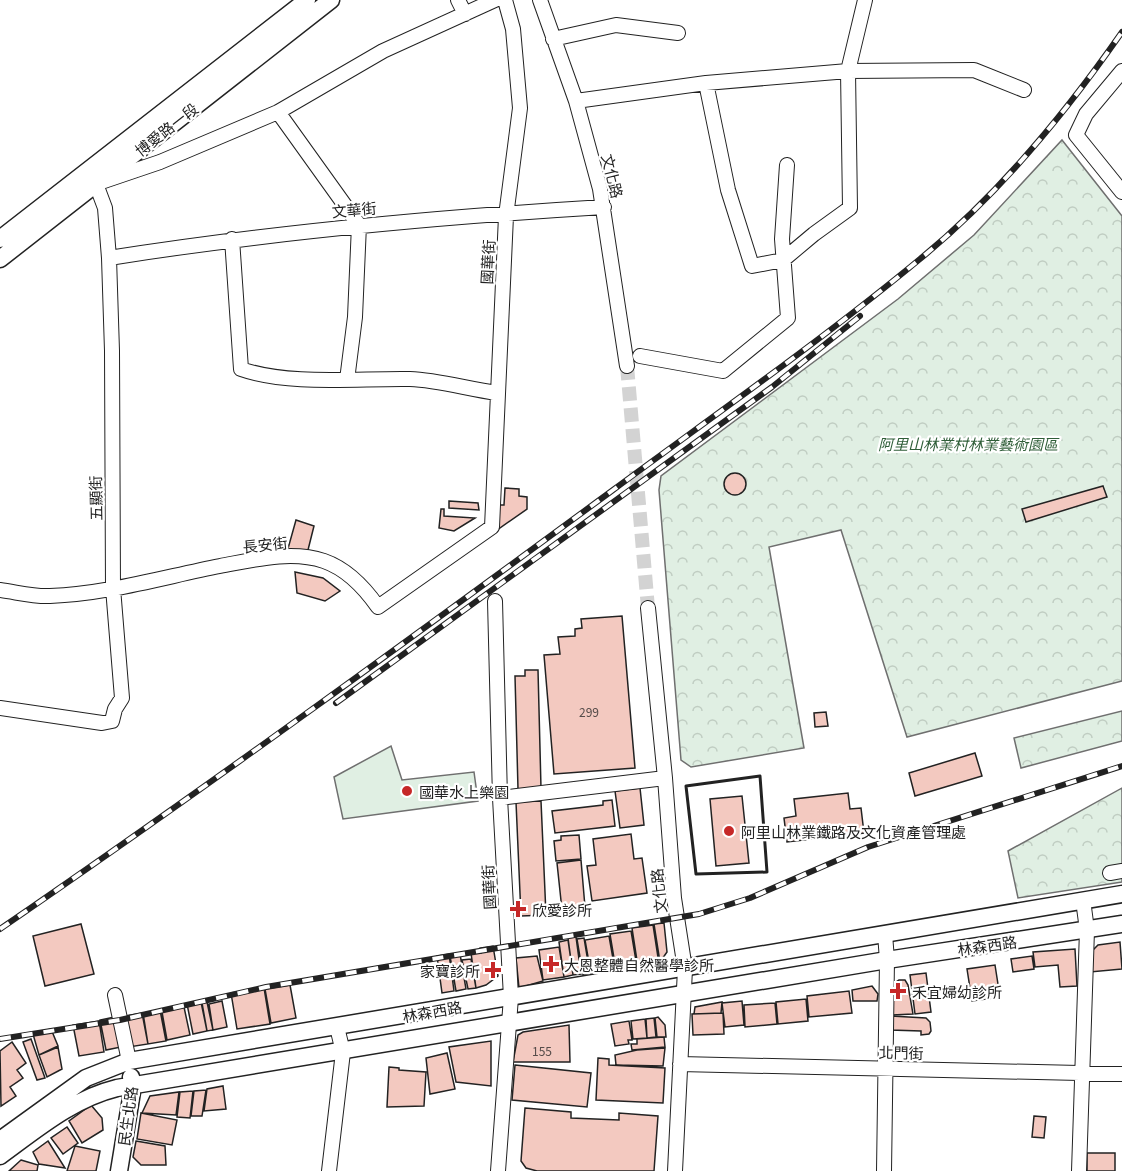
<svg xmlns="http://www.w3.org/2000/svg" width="1122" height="1171" font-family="Georgia,'Noto Sans TC',serif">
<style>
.forest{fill:url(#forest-crowns);stroke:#6f6f6f;stroke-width:1.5}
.garden{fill:#e0efe3;stroke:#6f6f6f;stroke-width:1.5}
.building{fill:#f3c9c0;stroke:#222;stroke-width:1.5}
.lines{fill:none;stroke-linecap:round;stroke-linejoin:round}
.minor-tunnel{stroke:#d3d3d3;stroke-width:14;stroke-dasharray:14 7;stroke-linecap:butt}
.minor-casing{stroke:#222;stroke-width:16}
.major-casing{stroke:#222;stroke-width:19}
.minor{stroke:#fff;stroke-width:14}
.major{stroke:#fff;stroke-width:16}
.rail-casing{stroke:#222;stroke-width:6}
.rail{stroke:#fff;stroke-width:4;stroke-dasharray:11;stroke-linecap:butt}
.wall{stroke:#222;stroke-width:3}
.poi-dot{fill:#c62828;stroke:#fff;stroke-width:2}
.labels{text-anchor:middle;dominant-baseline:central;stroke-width:4.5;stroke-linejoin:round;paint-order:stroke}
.number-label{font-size:12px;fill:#564c4a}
.street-label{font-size:15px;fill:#222;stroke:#fff}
.park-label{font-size:15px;font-style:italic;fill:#2f5e38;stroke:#fff}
.poi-label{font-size:15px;fill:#222;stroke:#fff;text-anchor:start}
</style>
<defs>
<pattern id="forest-crowns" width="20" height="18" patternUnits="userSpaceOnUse" patternTransform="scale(1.5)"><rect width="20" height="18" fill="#e0efe3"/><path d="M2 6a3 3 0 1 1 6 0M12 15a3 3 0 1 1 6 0" fill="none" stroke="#c0cdc2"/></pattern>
</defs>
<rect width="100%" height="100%" fill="#fff"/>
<!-- forest -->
<path class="forest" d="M 1062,140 L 1122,216 L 1122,681 L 907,737 L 841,530 L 769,547 L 804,748 L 691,767 L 681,760 L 659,490 L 661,476 L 898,299 L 974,235 Z
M 1122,711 L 1122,741 L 1021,768 L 1014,738 Z
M 1122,788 L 1122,882 L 1018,898 L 1008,851 Z"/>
<!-- garden -->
<path class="garden" d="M 391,746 L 402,780 L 474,772 L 478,801 L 343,819 L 334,777 Z"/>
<!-- building -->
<path class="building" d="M724 484a11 11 0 1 1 22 0a11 11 0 1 1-22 0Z
M 1103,486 L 1107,497 L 1026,522 L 1022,509 Z
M 505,488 L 519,489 L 519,496 L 527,497 L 527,509 L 497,530 L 497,505 L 504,505 Z
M 449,501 L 478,503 L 479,510 L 449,508 Z
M 441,509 L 444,509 L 444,516 L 475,518 L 454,531 L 439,528 Z
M 296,520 L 314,526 L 307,554 L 287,552 Z
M 295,572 L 323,578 L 340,591 L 325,601 L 297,593 Z
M 622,616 L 635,768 L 554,774 L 544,655 L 560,654 L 558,637 L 575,636 L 575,629 L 582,628 L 581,619 Z
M 525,670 L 538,670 L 541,788 L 518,789 L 515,676 L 525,676 Z
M 826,712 L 828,726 L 815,727 L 814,713 Z
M 975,753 L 982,776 L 915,796 L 909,773 Z
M 640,788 L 644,825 L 620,828 L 615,791 Z
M 848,793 L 850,809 L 861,808 L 864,833 L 787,842 L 784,818 L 796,816 L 794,799 Z
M 742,796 L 749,863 L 716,866 L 710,799 Z
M 612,800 L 615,826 L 555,833 L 552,811 L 603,805 L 603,801 Z
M 541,801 L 546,915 L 521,916 L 516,802 Z
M 631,834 L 634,859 L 642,858 L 647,893 L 592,901 L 587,866 L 596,865 L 593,839 Z
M 579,835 L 581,859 L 556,861 L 554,841 L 561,840 L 561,836 Z
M 581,860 L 585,907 L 562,910 L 557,863 Z
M 664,923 L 667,952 L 660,962 L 654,924 Z
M 81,924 L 94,974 L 45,986 L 33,936 Z
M 653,925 L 659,964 L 638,967 L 632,928 Z
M 631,931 L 637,967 L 616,970 L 610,934 Z
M 609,936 L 615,970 L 591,974 L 585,940 Z
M 576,937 L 581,974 L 573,975 L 568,938 Z
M 584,938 L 590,974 L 583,975 L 577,939 Z
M 568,940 L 573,975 L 564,977 L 559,942 Z
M 1120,942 L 1122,969 L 1090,972 L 1090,953 L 1098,945 Z
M 493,946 L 498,976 L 486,985 L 476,988 L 471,953 L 481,953 L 480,948 Z
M 559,947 L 564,977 L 543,980 L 539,950 Z
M 1075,949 L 1077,986 L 1060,987 L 1058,965 L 1035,967 L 1033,952 Z
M 449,954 L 454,991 L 442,993 L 437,956 Z
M 460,954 L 466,989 L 456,991 L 450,956 Z
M 537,956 L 543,981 L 519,988 L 516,958 Z
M 1032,956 L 1034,969 L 1013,972 L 1011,959 Z
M 471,959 L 476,988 L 468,989 L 462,960 Z
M 995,965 L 1000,997 L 972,1001 L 967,969 Z
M 926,973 L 931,1012 L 915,1014 L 910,975 Z
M 899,980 L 905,980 L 908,985 L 913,1014 L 892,1015 L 893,984 Z
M 290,985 L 296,1018 L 271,1023 L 265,989 Z
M 872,986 L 878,994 L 877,1001 L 853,1001 L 852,990 Z
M 264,988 L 270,1024 L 237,1029 L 231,993 Z
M 849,991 L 852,1013 L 809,1017 L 807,996 Z
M 806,999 L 808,1021 L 778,1024 L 776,1002 Z
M 222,1001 L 227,1027 L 213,1030 L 209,1004 Z
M 742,1001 L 744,1025 L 725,1027 L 722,1003 Z
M 201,1002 L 207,1031 L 193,1034 L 187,1004 Z
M 207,1002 L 213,1030 L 207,1031 L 202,1003 Z
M 722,1002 L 721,1013 L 694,1014 L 695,1007 Z
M 775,1003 L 777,1024 L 745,1027 L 744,1005 Z
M 184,1007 L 190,1035 L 167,1040 L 162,1012 Z
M 160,1010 L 166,1041 L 148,1044 L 143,1013 Z
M 142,1013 L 148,1044 L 129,1047 L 124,1016 Z
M 723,1013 L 724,1034 L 693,1035 L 692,1014 Z
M 891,1016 L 926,1018 L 930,1022 L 931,1031 L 929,1034 L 921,1035 L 921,1031 L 890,1030 Z
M 115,1017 L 121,1047 L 106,1050 L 100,1020 Z
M 658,1017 L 665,1025 L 666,1037 L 657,1037 L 655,1018 Z
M 654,1018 L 656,1037 L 647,1038 L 646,1019 Z
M 645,1019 L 647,1038 L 633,1039 L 631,1021 Z
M 99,1021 L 104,1052 L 79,1056 L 73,1025 Z
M 629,1021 L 632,1040 L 628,1040 L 629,1044 L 615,1046 L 611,1024 Z
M 569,1025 L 570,1062 L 513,1062 L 518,1035 L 523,1032 Z
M 51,1029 L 58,1046 L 39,1055 L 33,1034 Z
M 664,1037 L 665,1047 L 632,1050 L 631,1044 L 637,1044 L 637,1039 Z
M 31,1039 L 45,1078 L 37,1080 L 23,1042 Z
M 491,1041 L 491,1086 L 456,1082 L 449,1047 Z
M 12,1042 L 26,1063 L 17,1070 L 23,1078 L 10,1087 L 16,1096 L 1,1106 L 0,1051 Z
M 58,1047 L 62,1069 L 47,1077 L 39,1055 Z
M 665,1048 L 663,1066 L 616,1065 L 615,1055 L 637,1050 Z
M 447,1053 L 455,1089 L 430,1094 L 426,1058 Z
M 598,1058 L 609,1059 L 609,1065 L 665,1068 L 663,1103 L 596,1100 Z
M 515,1065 L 591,1073 L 587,1107 L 512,1100 Z
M 389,1067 L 399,1068 L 399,1070 L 426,1072 L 424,1106 L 387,1107 Z
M 223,1086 L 226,1109 L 204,1111 L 207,1089 Z
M 206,1090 L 202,1116 L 191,1116 L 194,1091 Z
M 193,1091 L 190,1118 L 177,1117 L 180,1092 Z
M 179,1092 L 176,1115 L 142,1113 L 150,1096 Z
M 91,1105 L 102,1118 L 103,1130 L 82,1143 L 69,1121 Z
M 525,1108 L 571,1112 L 571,1118 L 619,1120 L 619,1113 L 658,1116 L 654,1171 L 537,1171 L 526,1168 L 521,1161 Z
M 141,1113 L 177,1120 L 172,1145 L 137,1139 Z
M 1034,1116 L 1046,1117 L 1044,1138 L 1032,1137 Z
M 67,1127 L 78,1143 L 63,1154 L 51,1138 Z
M 48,1141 L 65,1168 L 39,1164 L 33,1152 Z
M 136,1141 L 165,1146 L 166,1165 L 141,1165 L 133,1157 Z
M 75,1146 L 100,1151 L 96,1171 L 67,1171 Z
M 1087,1153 L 1115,1153 L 1115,1171 L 1087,1171 Z
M 21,1160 L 38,1165 L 37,1171 L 9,1171 Z"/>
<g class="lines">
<!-- minor-tunnel -->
<path class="minor-tunnel" d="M 627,366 L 648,608"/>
<!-- minor casing -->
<g class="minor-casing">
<path id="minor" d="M 458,0 L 465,14
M 540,0 L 576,101 L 600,189 L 627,366
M 553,39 L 616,25 L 678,33
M 1122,71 L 1086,114 L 1076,135 L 1122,192
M 706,83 L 728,190 L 752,266 L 783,260 L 814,234 L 850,208 L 848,71 L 865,0
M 576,101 L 706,83 L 848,71 L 974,70 L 1024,90
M 278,112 L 359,225 L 355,317 L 347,380
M 104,181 L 160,162 L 278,112 L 383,51 L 495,0
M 232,239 L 241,369 C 289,386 358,378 410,379 C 438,380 468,389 497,393
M 109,258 C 273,232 438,217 604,207
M 640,356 L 723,371 L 788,318 L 782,239 L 787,165
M 0,590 C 16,592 34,597 50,596 C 107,594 164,577 220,566 C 253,560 291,550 324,561 C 347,569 364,587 378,607 L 492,527 L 506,216 L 520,108 L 513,29 L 505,0
M 495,601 L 500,798 L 511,997 L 498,1171
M 648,608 L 665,778 L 674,898 L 685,969 L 675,1171
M 0,708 L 102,723 L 112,721 L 115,709 L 122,698 L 113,588 L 112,351 L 109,258 L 105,208 L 96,184 L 97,176
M 500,798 L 665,778
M 1110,873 L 1122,871
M 115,995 L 129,1061
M 680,1064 L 1122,1074
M 329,1171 L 343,1052 L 337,1027
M 884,1171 L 887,960 L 885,934
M 1079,1171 L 1087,930 L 1083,900"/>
</g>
<!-- major casing -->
<g class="major-casing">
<path id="major" d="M 0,239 L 307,0
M 0,259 L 331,0
M 0,1140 L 86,1078 L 129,1061 L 1122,894
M 0,1156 C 36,1130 72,1099 117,1088 L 887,960 L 1122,924
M 119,1171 L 133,1086 L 131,1077"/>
</g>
<!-- minor -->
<use href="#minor" class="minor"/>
<!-- major -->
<use href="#major" class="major"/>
<!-- rail casing -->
<g class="rail-casing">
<path id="rail" d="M 336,703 L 772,387 L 860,316
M 0,929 C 207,787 410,639 613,490 C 716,414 822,340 920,259 C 998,195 1065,114 1122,32
M 0,1039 L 120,1020 L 266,987 L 699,914 L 750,898 L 868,847 L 1122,766"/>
</g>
<!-- rail -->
<use href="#rail" class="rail"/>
<!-- wall -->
<path class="wall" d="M 760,776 L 767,872 L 696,874 L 686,786 Z"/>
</g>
<!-- markers -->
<g class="poi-dot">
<circle cx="407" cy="791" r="6"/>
<circle cx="729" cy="831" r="6"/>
<path d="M515 900h6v6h6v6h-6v6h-6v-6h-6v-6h6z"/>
<path d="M548 955h6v6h6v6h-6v6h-6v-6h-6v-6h6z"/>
<path d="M490 961h6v6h6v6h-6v6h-6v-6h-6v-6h6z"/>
<path d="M895 982h6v6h6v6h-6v6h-6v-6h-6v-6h6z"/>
</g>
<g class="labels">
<!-- number labels -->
<g class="number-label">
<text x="589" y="711">299</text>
<text x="542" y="1050">155</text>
</g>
<!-- street labels -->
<g class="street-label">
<text transform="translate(166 129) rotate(-38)">博愛路一段</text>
<text transform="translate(613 176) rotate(76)">文化路</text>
<text transform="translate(354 209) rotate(-5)">文華街</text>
<text transform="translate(487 262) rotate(-87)">國華街</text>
<text transform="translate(95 498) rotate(-91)">五顯街</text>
<text transform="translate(265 544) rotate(-6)">長安街</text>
<text transform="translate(488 887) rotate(-93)">國華街</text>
<text transform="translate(658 891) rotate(-96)">文化路</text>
<text transform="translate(987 945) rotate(-8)">林森西路</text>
<text transform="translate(432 1011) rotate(-10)">林森西路</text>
<text transform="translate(901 1052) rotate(1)">北門街</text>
<text transform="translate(127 1116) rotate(-82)">民生北路</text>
</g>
<!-- park labels -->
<g class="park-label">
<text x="968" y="443">阿里山林業村林業藝術園區</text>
</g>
<!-- poi labels -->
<g class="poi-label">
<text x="419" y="791">國華水上樂園</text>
<text x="741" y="831">阿里山林業鐵路及文化資產管理處</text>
<text x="532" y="909">欣愛診所</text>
<text x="564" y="964">大恩整體自然醫學診所</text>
<text x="480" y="970" text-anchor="end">家寶診所</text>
<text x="912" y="991">禾宜婦幼診所</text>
</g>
</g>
</svg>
